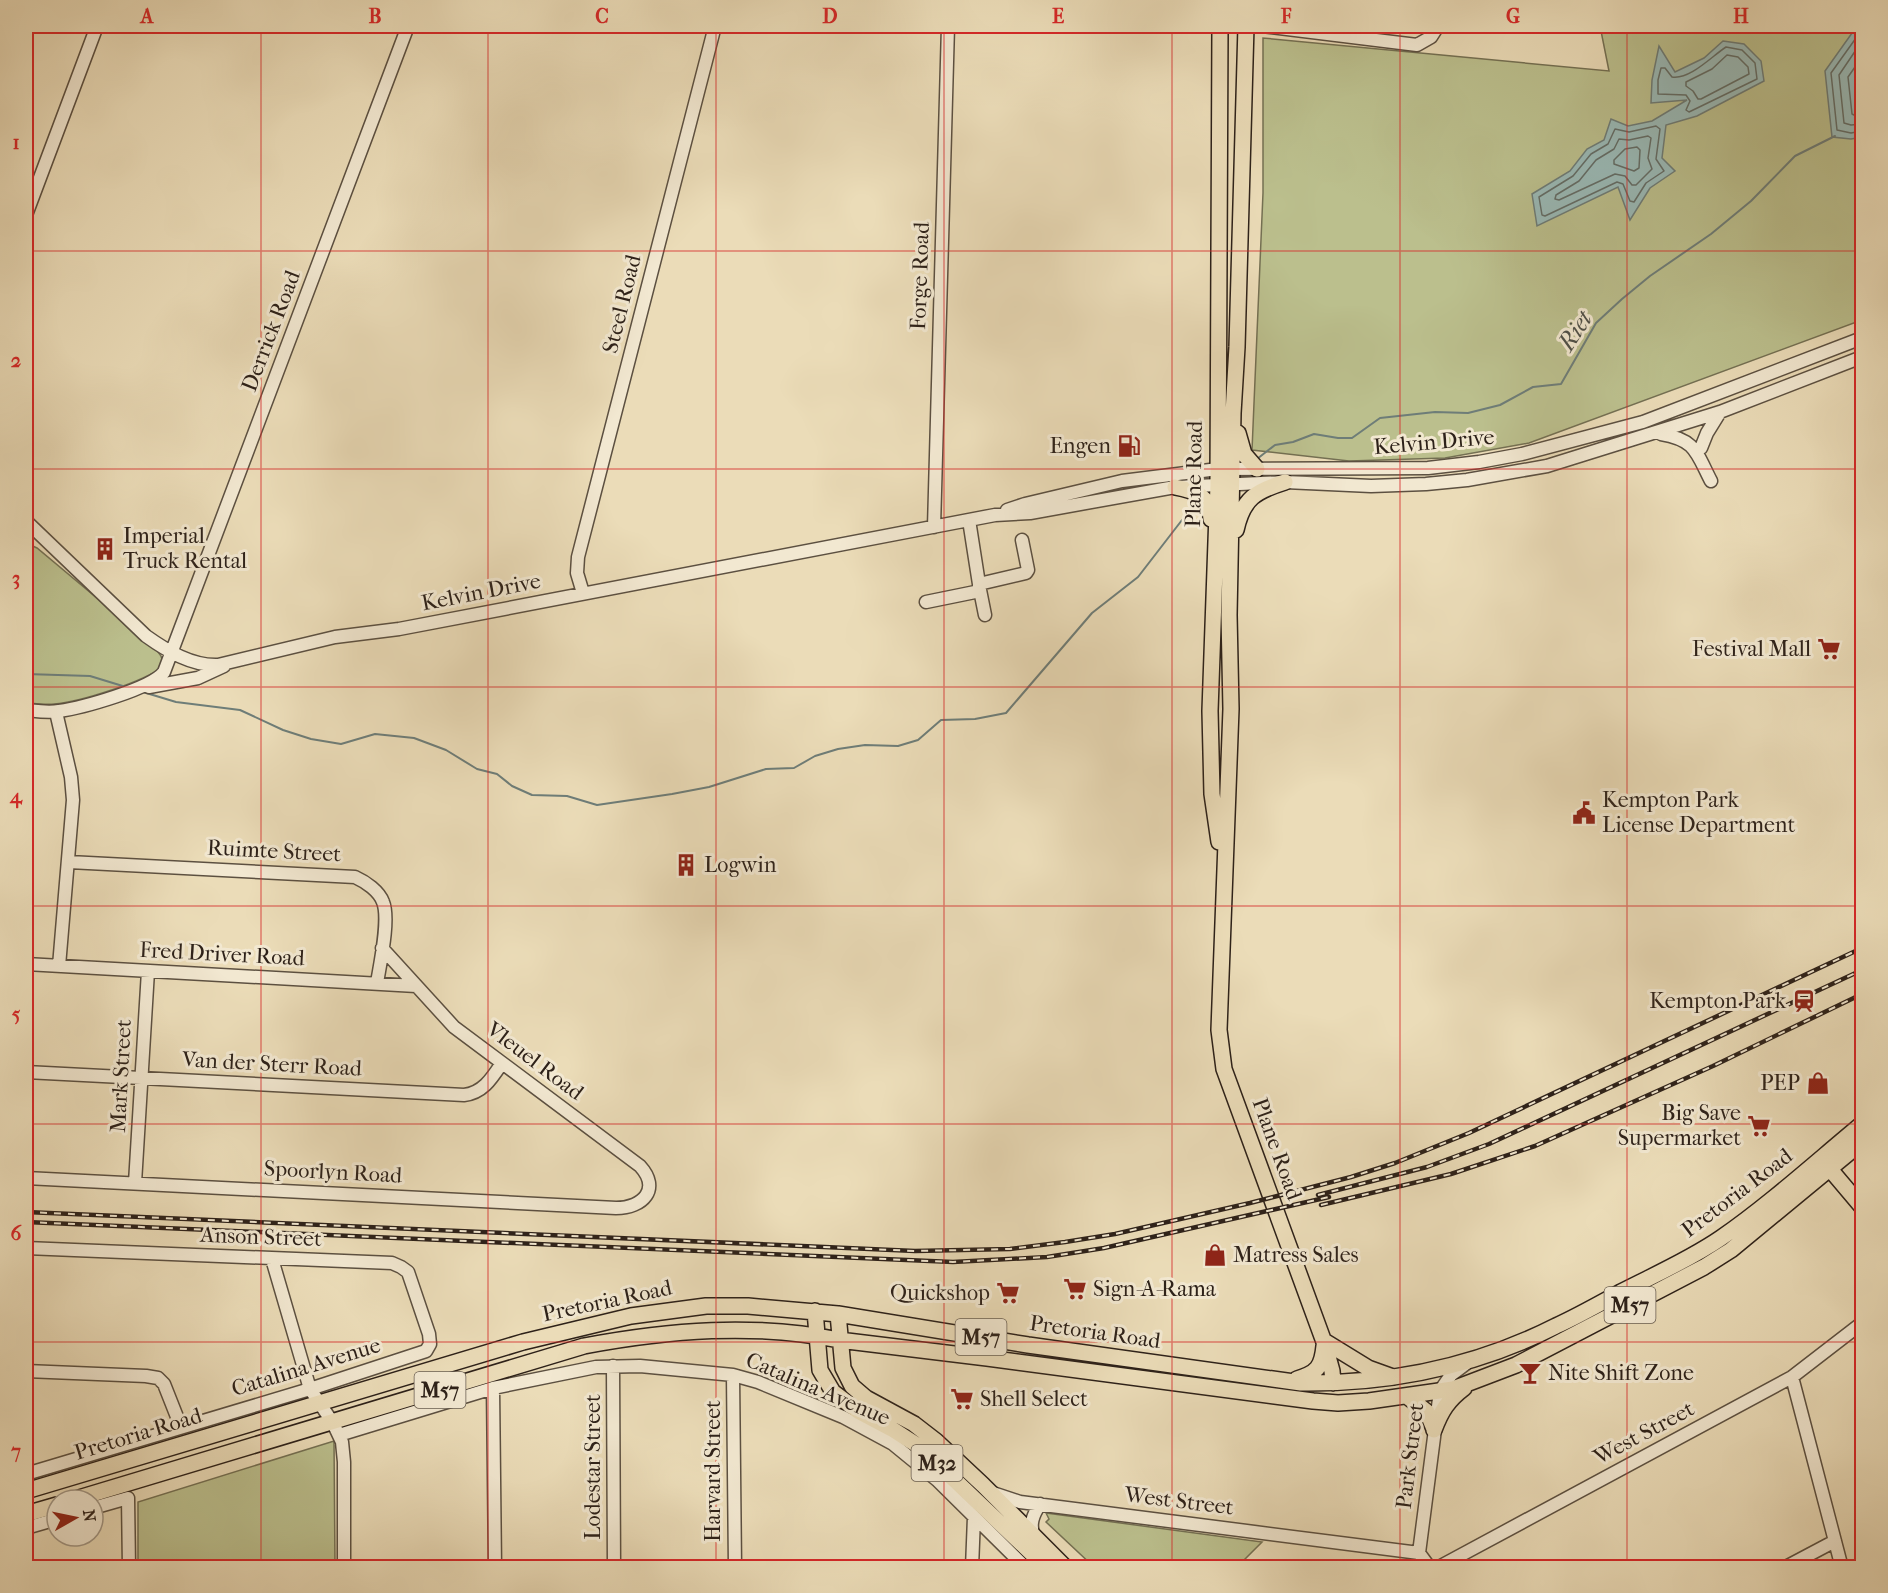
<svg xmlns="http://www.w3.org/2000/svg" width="1888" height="1593" font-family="'IM FELL French Canon',serif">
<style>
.green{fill:#bbbf8d;stroke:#747053;stroke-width:1.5}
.water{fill:#9abab7;stroke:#6e7d78;stroke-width:1.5}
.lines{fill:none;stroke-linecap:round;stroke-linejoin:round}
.shore{stroke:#646e68;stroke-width:1.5}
.stream{stroke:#6e7d78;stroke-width:2}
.minor-casing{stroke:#5c5041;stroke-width:15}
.major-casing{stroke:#2d2119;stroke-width:18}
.minor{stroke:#f2e8d1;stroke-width:12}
.major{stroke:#ebdcb8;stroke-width:15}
.rail-casing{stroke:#2d2119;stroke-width:4.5}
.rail{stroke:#f2e8d1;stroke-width:2;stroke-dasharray:7;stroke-linecap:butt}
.grid{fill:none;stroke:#d62828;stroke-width:1.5;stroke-opacity:0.55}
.labels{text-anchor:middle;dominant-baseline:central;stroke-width:6;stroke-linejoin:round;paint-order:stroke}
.shield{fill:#f2e8d1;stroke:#685d50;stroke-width:1.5}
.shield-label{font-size:21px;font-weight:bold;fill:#2d2119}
.street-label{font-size:22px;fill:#2d2119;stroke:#f2e8d1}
.poi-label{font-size:22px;fill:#2d2119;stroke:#f2e8d1;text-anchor:start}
.water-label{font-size:24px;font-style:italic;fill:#4e4f48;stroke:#f2e8d1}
.neatline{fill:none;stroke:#d62828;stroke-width:2}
.grid-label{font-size:20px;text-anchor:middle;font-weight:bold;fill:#d62828}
</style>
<rect width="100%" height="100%" fill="#ebdcb8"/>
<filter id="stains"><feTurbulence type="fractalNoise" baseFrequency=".00333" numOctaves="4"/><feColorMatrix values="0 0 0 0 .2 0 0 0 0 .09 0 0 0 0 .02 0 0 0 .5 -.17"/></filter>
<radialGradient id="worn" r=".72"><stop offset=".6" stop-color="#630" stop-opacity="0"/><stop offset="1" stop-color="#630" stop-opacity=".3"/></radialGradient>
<!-- green -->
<path class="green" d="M 1600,26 L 1862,26 L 1862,320 L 1529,443 L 1445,458 L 1349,461 L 1252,450 L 1263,193 L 1263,38 L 1609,71 Z
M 26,543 L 37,548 L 153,645 L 161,656 L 164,666 C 143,682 80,702 54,704 C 44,705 35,703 26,703 L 26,582 L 29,566 L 26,562 Z
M 334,1441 L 335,1567 L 138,1567 L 138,1502 Z
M 1046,1513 L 1262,1542 L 1237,1567 L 1094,1567 L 1046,1522 L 1049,1519 Z"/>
<!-- water -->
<path class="water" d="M 1857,26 L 1862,26 L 1862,137 L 1851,139 L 1832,137 L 1825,71 Z
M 1723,41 L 1744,44 L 1761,61 L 1764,81 L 1697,116 L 1666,125 L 1662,158 L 1675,171 L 1650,188 L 1630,220 L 1618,187 L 1537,226 L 1532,194 L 1570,171 L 1587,149 L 1604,140 L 1611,119 L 1628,126 L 1652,121 L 1687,100 L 1651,103 L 1652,80 L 1659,46 L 1675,72 L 1704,58 Z"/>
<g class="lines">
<!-- shore -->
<path class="shore" d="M 1862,26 L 1861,31 L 1831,73 L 1837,130 L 1851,133 L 1862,131
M 1862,41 L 1839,75 L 1844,123 L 1851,125 L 1862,124
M 1726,47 L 1742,50 L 1755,63 L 1757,79 L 1689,112 L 1686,110 L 1690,101 L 1686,95 L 1658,94 L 1658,80 L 1661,68 L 1665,68 L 1672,77 C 1690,80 1712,56 1726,47 Z
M 1727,55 L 1738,57 L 1748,67 L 1749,74 L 1701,99 L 1698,99 L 1693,91 L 1686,86 L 1686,82 L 1712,69 Z
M 1862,57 L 1848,77 L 1852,114 L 1854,115 L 1862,115
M 1656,126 L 1660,129 L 1656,159 L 1664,171 L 1646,183 L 1634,202 L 1630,201 L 1623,184 L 1617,182 L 1545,216 L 1542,215 L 1539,197 L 1573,176 L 1591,154 L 1608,144 L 1615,129 L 1629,132 Z
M 1648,136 L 1651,138 L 1648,158 L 1652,169 L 1636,185 L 1632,185 L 1625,176 L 1615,174 L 1559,200 L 1555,199 L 1556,195 L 1579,181 L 1596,160 L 1614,149 L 1619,139 L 1629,140 Z
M 1637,147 L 1640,150 L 1639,168 L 1634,171 L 1614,164 L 1614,160 L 1625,149 Z"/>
<!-- stream -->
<path class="stream" d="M 1257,459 L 1275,445 L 1293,442 L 1314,434 L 1338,438 L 1352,438 L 1380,418 L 1435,412 L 1468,413 L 1500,405 L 1533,387 L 1561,384 L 1596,323 L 1622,299 L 1650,276 L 1711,234 L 1751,201 L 1795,156 L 1835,136
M 26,674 L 90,676 L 126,687
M 143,692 L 176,702 L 240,710 L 283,730 L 311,739 L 341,744 L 375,734 L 414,738 L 446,750 L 477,769 L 497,774 L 512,786 L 532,795 L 567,796 L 597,805 L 672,794 L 709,787 L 766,769 L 794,768 L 815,756 L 838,749 L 865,745 L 898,746 L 918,740 L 941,720 L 975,719 L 1006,713 L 1092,613 L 1138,577 L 1182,520 L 1202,505"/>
<!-- minor casing -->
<g class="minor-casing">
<path id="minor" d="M 1262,26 L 1417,45 L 1431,37 L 1438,26
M 26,215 L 97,26
M 1661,434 C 1696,440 1696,452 1711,481
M 1701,448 L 1707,433 L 1720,412
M 1007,510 L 1025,504 L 1122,481 L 1218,469 L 1428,468 L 1479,462 L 1522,454 L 1643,422 L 1862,338
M 969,520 L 979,584 L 1026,573 L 1028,570 L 1022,540
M 26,521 L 146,636 C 167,651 192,666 218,665 L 335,637 L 399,629 L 995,515 L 1030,513 L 1175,487 L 1285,482 L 1371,486 L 1426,484 L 1467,480 L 1547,466 L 1720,412 L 1862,357
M 934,527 L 948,26
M 979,585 L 985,615
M 583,593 L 577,573 L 578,557 L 715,26
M 926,602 L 980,591
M 149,687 L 198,678 L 224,666
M 26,710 C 36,711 48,713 59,711 C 81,708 151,689 164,672 L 408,26
M 56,712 L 71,777 L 73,800 L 59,966
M 69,862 L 355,877 C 366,882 379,891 383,902 C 390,919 380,964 377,983
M 26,964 L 416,986
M 26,1072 L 464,1095 C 483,1093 492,1078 502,1063
M 26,1178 L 616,1208 C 643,1208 661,1189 640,1166 L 454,1027 L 382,948
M 135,1183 L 148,971
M 26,1248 L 392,1263 L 401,1267 L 408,1272 L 429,1334 L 430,1344 L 426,1351 L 310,1389 L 26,1474
M 272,1259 L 310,1389 L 333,1423 L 342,1442 L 344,1462 L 344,1568
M 613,1366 L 614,1568
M 26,1371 L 146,1376 L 158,1378 L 164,1384 L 181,1427
M 733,1375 L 735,1568
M 1792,1377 L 1842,1568
M 493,1388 L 495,1568
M 339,1435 L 493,1388 L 596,1367 L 640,1366 L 733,1375 L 758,1382 L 843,1417 L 893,1444 L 937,1480 L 1026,1568
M 990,1492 L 1020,1502 L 1419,1553
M 93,1508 L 128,1498 L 129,1568
M 26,1528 L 57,1519
M 1034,1537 C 1029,1524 1033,1515 1040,1504
M 972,1568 L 974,1517
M 1430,1568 L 1419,1553 L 1440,1391 L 1451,1375 L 1467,1363
M 1437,1568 L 1792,1377 L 1862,1323
M 1784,1568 L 1835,1541"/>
</g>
<!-- major casing -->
<g class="major-casing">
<path id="major" d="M 1246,26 L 1237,347 L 1233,413 L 1229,615 L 1231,709 L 1219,1030 L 1224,1069 L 1324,1342 L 1332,1371 L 1333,1383
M 1238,433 L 1244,454 L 1257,469
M 1175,487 C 1196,491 1210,496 1211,519
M 1236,530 C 1243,498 1256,491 1285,482
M 1219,842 L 1212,794 L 1210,711 L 1218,485 L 1220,26
M 1824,1162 L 1862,1207
M 815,1311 L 820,1370 L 833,1392 L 858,1411 L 892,1429 L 920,1447 L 1047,1568
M 838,1314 L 843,1368 L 852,1386 L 866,1398 L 914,1424 L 936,1441 L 983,1485 L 1066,1568
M 1324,1341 L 1368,1368 L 1393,1377
M 1297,1379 C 1317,1373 1322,1367 1324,1346
M 1408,1397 L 1427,1412 L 1434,1429
M 1434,1430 C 1441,1411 1448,1400 1464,1388
M 26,1491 L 523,1342 L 631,1316 L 706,1306 L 748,1306 L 838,1314 L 1028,1345 L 1301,1383 C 1389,1384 1477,1366 1556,1326 C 1578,1316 1599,1304 1621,1292 C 1654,1275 1689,1260 1721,1238 C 1770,1204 1816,1162 1862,1124
M 72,1500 L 584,1346 C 669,1330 754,1323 839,1340 L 987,1358 L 1313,1401 L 1338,1403 L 1369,1401 L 1453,1389 L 1516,1365 L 1704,1267 L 1731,1250 L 1862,1142
M 26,1514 L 57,1505"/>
</g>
<!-- minor -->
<use href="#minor" class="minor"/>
<!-- major -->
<use href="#major" class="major"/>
<!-- rail casing -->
<g class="rail-casing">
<path id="rail" d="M 1318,1195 L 1427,1167 L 1489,1144 L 1862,970
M 1321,1205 L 1451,1174 L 1535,1146 L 1713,1066 L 1862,994
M 26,1212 L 915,1251 L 1010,1249 L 1065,1242 L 1115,1234 L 1250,1203 L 1351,1177 L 1395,1163 L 1469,1133 L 1862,948
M 26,1222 L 953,1262 L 1047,1257 L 1104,1248 L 1329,1197"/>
</g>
<!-- rail -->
<use href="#rail" class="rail"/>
</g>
<!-- grid -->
<path class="grid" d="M 261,26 L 261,1568M 488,26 L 488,1568M 716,26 L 716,1568M 944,26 L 944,1568M 1172,26 L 1172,1568M 1400,26 L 1400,1568M 1627,26 L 1627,1568M 26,251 L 1862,251M 26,469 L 1862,469M 26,687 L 1862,687M 26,906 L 1862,906M 26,1124 L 1862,1124M 26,1342 L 1862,1342"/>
<!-- icons -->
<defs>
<g id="fuel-bare" transform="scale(1.8)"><path d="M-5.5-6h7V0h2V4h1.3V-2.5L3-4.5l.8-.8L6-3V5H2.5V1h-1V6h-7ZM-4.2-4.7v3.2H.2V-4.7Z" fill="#8f2418" stroke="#f2e8d1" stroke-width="2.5" paint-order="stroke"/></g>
<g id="building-bare" transform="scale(1.8)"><path d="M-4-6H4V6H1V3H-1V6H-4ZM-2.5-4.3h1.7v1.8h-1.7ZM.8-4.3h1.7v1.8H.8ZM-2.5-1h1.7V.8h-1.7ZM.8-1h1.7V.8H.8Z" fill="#8f2418" stroke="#f2e8d1" stroke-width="2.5" paint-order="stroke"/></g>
<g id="supermarket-bare" transform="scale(1.8)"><path d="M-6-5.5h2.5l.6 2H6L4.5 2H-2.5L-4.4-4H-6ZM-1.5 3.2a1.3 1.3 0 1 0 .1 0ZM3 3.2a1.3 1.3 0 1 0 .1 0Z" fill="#8f2418" stroke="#f2e8d1" stroke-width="2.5" paint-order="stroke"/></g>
<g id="civic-bare" transform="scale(1.8)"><path d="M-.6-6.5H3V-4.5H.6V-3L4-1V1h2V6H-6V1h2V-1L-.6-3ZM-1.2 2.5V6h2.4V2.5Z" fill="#8f2418" stroke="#f2e8d1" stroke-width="2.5" paint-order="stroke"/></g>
<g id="station-bare" transform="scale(1.8)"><path d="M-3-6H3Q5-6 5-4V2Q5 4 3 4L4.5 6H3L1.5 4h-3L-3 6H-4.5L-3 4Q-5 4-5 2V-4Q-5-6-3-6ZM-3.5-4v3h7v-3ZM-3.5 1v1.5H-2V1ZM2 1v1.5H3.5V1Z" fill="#8f2418" stroke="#f2e8d1" stroke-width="2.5" paint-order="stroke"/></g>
<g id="shop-bare" transform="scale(1.8)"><path d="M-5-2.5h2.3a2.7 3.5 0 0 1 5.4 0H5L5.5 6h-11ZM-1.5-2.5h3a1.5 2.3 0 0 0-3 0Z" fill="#8f2418" stroke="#f2e8d1" stroke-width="2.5" paint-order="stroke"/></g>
<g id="bar-bare" transform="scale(1.8)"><path d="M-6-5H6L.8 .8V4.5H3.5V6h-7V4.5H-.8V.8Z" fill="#8f2418" stroke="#f2e8d1" stroke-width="2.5" paint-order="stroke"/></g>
</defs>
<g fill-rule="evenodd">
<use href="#fuel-bare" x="1129" y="446"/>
<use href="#building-bare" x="105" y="549"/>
<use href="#supermarket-bare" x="1829" y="649"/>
<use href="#civic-bare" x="1584" y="813"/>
<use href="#building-bare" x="686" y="865"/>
<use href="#station-bare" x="1804" y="1001"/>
<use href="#shop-bare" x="1818" y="1083"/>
<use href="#supermarket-bare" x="1759" y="1126"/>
<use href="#shop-bare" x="1215" y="1255"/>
<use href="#supermarket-bare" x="1075" y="1289"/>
<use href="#supermarket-bare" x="1008" y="1293"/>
<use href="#bar-bare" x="1530" y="1373"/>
<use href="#supermarket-bare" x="962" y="1399"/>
</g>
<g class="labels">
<!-- shield labels -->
<g class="shield">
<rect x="1604.5" y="1287" width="51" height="36" rx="4.5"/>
<rect x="955.5" y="1319" width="51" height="36" rx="4.5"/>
<rect x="414.5" y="1372" width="51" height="36" rx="4.5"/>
<rect x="911.5" y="1445" width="51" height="36" rx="4.5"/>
</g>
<g class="shield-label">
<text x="1630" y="1305">M57</text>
<text x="981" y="1337">M57</text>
<text x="440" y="1390">M57</text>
<text x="937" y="1463">M32</text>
</g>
<!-- street labels -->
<g class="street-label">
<text transform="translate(920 276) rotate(-88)">Forge Road</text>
<text transform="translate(622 304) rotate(-76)">Steel Road</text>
<text transform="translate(271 331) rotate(-69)">Derrick Road</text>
<text transform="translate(1434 442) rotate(-5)">Kelvin Drive</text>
<text transform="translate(1194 474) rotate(-89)">Plane Road</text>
<text transform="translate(481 592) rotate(-11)">Kelvin Drive</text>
<text transform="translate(274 851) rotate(3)">Ruimte Street</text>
<text transform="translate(222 954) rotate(3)">Fred Driver Road</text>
<text transform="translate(535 1061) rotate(37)">Vleuel Road</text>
<text transform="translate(272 1064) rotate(3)">Van der Sterr Road</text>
<text transform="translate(121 1076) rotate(-87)">Mark Street</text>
<text transform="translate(1277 1149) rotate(70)">Plane Road</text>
<text transform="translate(333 1172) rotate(3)">Spoorlyn Road</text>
<text transform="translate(1737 1193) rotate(-37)">Pretoria Road</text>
<text transform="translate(261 1237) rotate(2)">Anson Street</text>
<text transform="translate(607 1301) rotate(-12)">Pretoria Road</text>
<text transform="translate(1095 1332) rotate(8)">Pretoria Road</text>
<text transform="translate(306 1367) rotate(-17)">Catalina Avenue</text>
<text transform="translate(818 1389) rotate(23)">Catalina Avenue</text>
<text transform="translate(1644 1433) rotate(-28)">West Street</text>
<text transform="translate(138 1434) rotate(-17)">Pretoria Road</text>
<text transform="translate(1410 1456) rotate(-83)">Park Street</text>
<text transform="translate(593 1467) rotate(-90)">Lodestar Street</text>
<text transform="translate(713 1471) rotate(-90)">Harvard Street</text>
<text transform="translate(1179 1501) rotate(7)">West Street</text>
</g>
<!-- poi labels -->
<g class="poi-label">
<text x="1111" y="446" text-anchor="end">Engen</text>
<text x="123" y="536">Imperial<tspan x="123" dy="25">Truck Rental</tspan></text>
<text x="1811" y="649" text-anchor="end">Festival Mall</text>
<text x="1602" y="800">Kempton Park<tspan x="1602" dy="25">License Department</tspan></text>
<text x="704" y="865">Logwin</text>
<text x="1786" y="1001" text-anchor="end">Kempton Park</text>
<text x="1800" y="1083" text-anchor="end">PEP</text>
<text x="1741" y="1113" text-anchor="end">Big Save<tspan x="1741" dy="25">Supermarket</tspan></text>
<text x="1233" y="1255">Matress Sales</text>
<text x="1093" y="1289">Sign-A-Rama</text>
<text x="990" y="1293" text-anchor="end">Quickshop</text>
<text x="1548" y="1373">Nite Shift Zone</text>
<text x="980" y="1399">Shell Select</text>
</g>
<!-- water labels -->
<g class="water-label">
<text transform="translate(1575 331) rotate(-57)">Riet</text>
</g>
</g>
<!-- margin -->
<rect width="1888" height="1593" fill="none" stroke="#ebdcb8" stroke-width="66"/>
<!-- north arrow -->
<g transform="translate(75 1518) rotate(81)"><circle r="28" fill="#f2e8d1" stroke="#a39887" stroke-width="1.5"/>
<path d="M0-4.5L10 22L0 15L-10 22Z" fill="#8f2418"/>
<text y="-9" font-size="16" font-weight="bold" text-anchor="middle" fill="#2d2119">N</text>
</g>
<rect x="33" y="33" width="1822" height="1527" class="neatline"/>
<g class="grid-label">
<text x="147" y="23">A</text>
<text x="375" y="23">B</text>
<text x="602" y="23">C</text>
<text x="830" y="23">D</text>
<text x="1058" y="23">E</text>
<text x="1286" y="23">F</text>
<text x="1513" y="23">G</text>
<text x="1741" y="23">H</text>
<text x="16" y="149">1</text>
<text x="16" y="367">2</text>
<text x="16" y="585">3</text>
<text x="16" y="803">4</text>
<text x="16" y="1021">5</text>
<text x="16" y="1240">6</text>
<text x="16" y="1458">7</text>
</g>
<rect width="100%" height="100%" filter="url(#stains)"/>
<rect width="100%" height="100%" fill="url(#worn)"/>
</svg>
